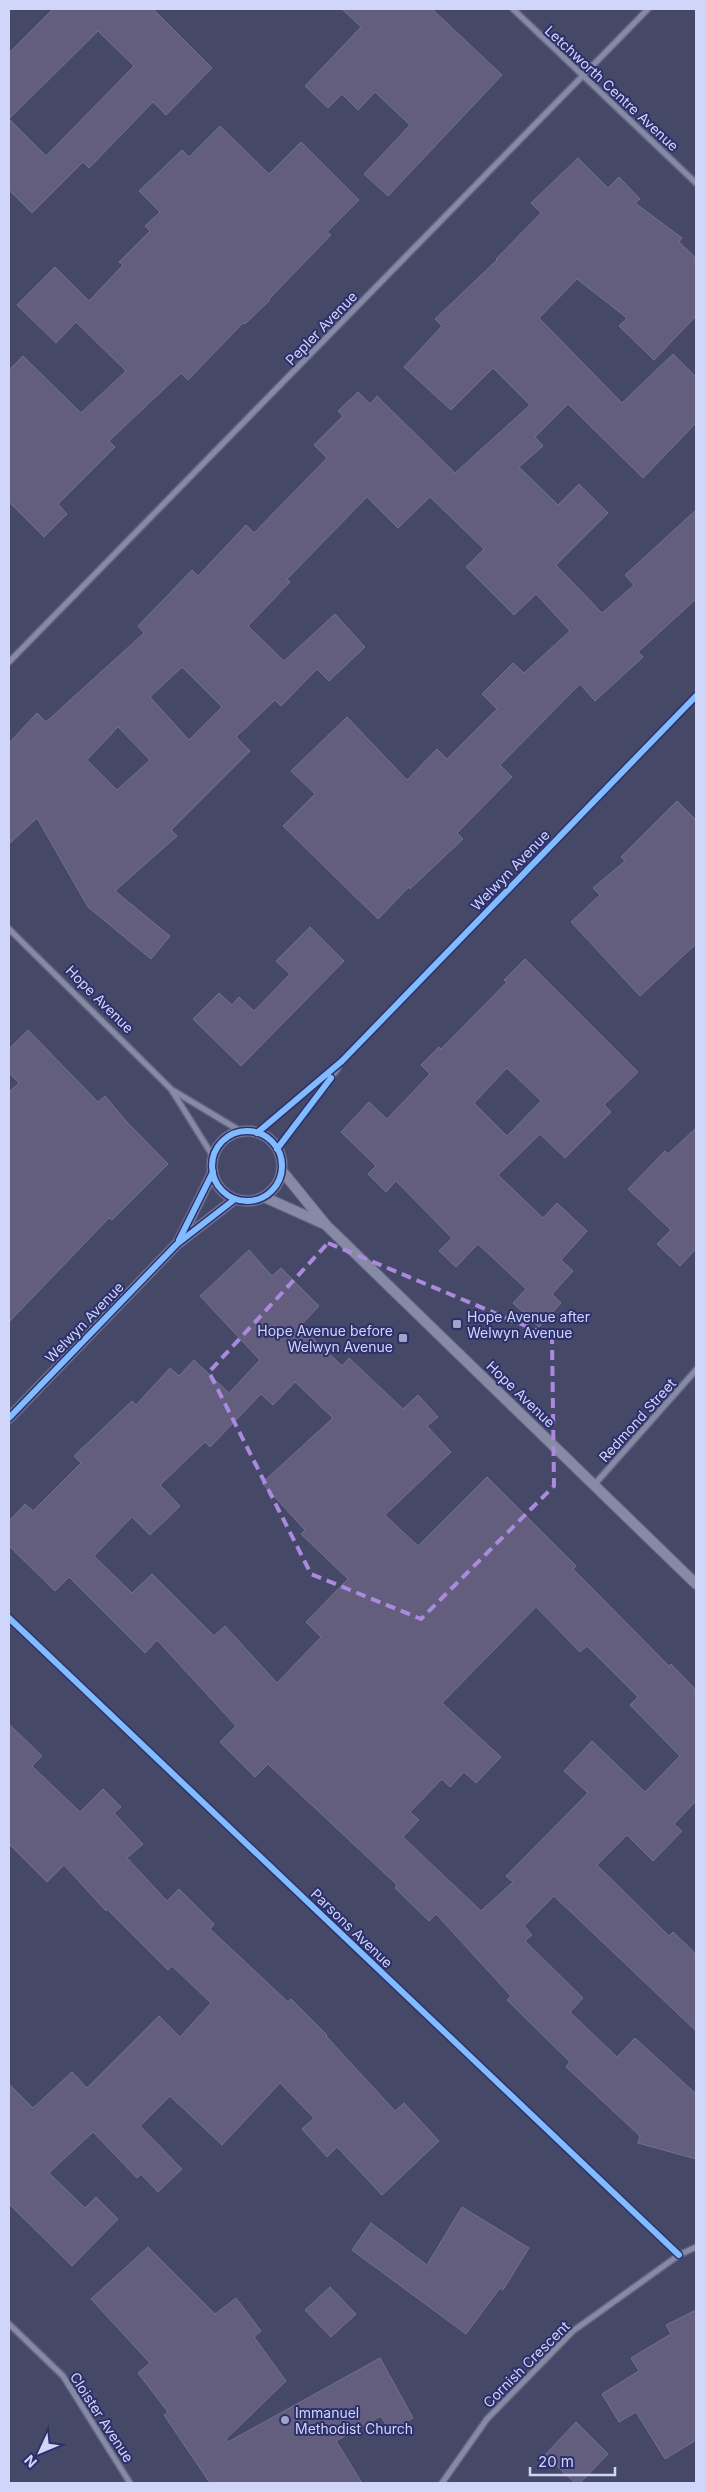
<svg xmlns="http://www.w3.org/2000/svg" width="705" height="2492" font-family="Inter,sans-serif">
<style>
.building{fill:#635e7e;stroke:#74718c;fill-rule:evenodd}
.lines{fill:none;stroke-linecap:round;stroke-linejoin:round}
.street-casing{stroke:#626480;stroke-width:8}
.secondary-casing{stroke:#626480;stroke-width:12}
.street{stroke:#878aa4;stroke-width:5}
.secondary{stroke:#878aa4;stroke-width:10}
.cycleway-casing{stroke:#2d306b;stroke-width:9}
.cycleway{stroke:#80bcff;stroke-width:6}
.marked{fill:none;stroke:#aa8adf;stroke-width:4;stroke-dasharray:10 6;stroke-linejoin:round}
.poi-dot{fill:#a0a4c7;stroke:#2d306b;stroke-width:2}
.labels{text-anchor:middle;dominant-baseline:central;stroke-width:4;stroke-linejoin:round;paint-order:stroke}
.street-label{font-size:14px;fill:#d0d6fa;stroke:#2d306b}
.poi-label{font-size:14px;fill:#d0d6fa;stroke:#2d306b;text-anchor:start}
</style>
<rect width="100%" height="100%" fill="#464868"/>
<!-- building -->
<path class="building" d="M 53,9 L 153,9 L 212,68 L 166,115 L 153,102 L 89,168 L 83,162 L 32,213 L 9,190 L 9,53 ZM 98,31 L 134,66 L 46,156 L 9,119 Z
M 342,9 L 432,9 L 502,75 L 388,196 L 364,174 L 410,125 L 375,92 L 358,110 L 342,94 L 328,108 L 305,86 L 361,27 Z
M 220,126 L 269,174 L 301,142 L 359,200 L 327,232 L 331,235 L 269,299 L 270,300 L 245,324 L 243,323 L 188,380 L 181,373 L 109,441 L 115,447 L 58,504 L 67,514 L 44,537 L 9,502 L 9,370 L 23,356 L 81,413 L 126,371 L 76,322 L 56,343 L 17,305 L 55,267 L 89,301 L 123,265 L 119,262 L 150,231 L 145,226 L 160,212 L 139,191 L 182,150 L 189,157 Z
M 578,158 L 608,188 L 619,177 L 640,199 L 635,203 L 682,238 L 679,242 L 696,258 L 696,316 L 654,360 L 619,326 L 627,318 L 577,279 L 539,318 L 622,403 L 673,354 L 696,377 L 696,423 L 643,478 L 568,404 L 535,437 L 543,446 L 519,467 L 558,505 L 579,484 L 608,513 L 556,565 L 602,613 L 634,585 L 625,575 L 696,510 L 696,599 L 638,652 L 643,657 L 595,701 L 580,684 L 500,765 L 512,777 L 457,833 L 463,839 L 410,889 L 409,887 L 378,919 L 283,826 L 315,794 L 291,771 L 347,717 L 407,780 L 437,749 L 447,759 L 497,709 L 482,694 L 513,663 L 524,673 L 570,631 L 536,594 L 514,615 L 466,567 L 484,549 L 430,497 L 398,528 L 367,497 L 287,579 L 290,582 L 248,626 L 284,661 L 335,614 L 365,647 L 329,681 L 317,669 L 281,706 L 275,700 L 236,737 L 250,751 L 171,830 L 177,836 L 115,891 L 170,936 L 151,959 L 88,907 L 37,818 L 9,844 L 9,743 L 37,713 L 46,722 L 144,633 L 138,626 L 192,570 L 198,576 L 246,525 L 254,533 L 327,458 L 314,445 L 343,416 L 338,411 L 358,392 L 370,404 L 377,396 L 455,473 L 530,405 L 493,368 L 451,410 L 404,367 L 442,326 L 435,319 L 497,260 L 496,259 L 541,213 L 531,203 ZM 182,667 L 222,707 L 189,740 L 150,697 ZM 118,727 L 150,760 L 117,790 L 87,760 Z
M 677,801 L 696,820 L 696,944 L 640,996 L 571,922 L 600,895 L 593,888 L 625,861 L 621,857 Z
M 310,927 L 344,961 L 241,1066 L 193,1019 L 219,993 L 232,1005 L 239,997 L 254,1011 L 290,974 L 276,961 Z
M 525,959 L 638,1072 L 604,1105 L 611,1112 L 565,1158 L 540,1134 L 498,1175 L 543,1218 L 557,1203 L 587,1231 L 561,1260 L 573,1271 L 552,1294 L 561,1303 L 539,1327 L 513,1303 L 526,1289 L 478,1244 L 456,1267 L 439,1251 L 452,1238 L 396,1181 L 386,1192 L 368,1174 L 376,1166 L 341,1132 L 369,1102 L 387,1119 L 430,1074 L 421,1065 L 439,1047 L 441,1049 L 507,982 L 504,980 ZM 507,1068 L 541,1101 L 507,1136 L 474,1103 Z
M 28,1030 L 98,1102 L 105,1096 L 127,1122 L 168,1164 L 112,1220 L 109,1218 L 9,1322 L 9,1092 L 19,1083 L 9,1073 L 9,1049 Z
M 696,1128 L 696,1249 L 680,1266 L 657,1244 L 671,1230 L 628,1189 L 665,1151 L 668,1154 Z
M 249,1250 L 272,1276 L 281,1268 L 319,1306 L 300,1326 L 342,1366 L 349,1358 L 403,1409 L 418,1395 L 438,1417 L 427,1426 L 451,1452 L 385,1515 L 418,1546 L 487,1477 L 576,1566 L 573,1569 L 669,1666 L 671,1664 L 696,1690 L 696,1801 L 674,1824 L 682,1831 L 653,1861 L 627,1835 L 597,1865 L 669,1936 L 673,1932 L 696,1954 L 696,2031 L 554,1896 L 524,1926 L 532,1935 L 525,1941 L 583,1998 L 570,2012 L 617,2057 L 635,2038 L 696,2094 L 696,2159 L 638,2143 L 640,2136 L 566,2067 L 570,2062 L 507,2000 L 511,1996 L 436,1914 L 429,1921 L 395,1888 L 397,1885 L 268,1764 L 255,1777 L 220,1742 L 236,1726 L 157,1640 L 145,1653 L 69,1577 L 55,1591 L 9,1546 L 9,1521 L 25,1504 L 33,1511 L 81,1463 L 74,1456 L 132,1401 L 136,1405 L 170,1368 L 179,1376 L 194,1360 L 229,1393 L 260,1360 L 200,1296 ZM 295,1382 L 333,1418 L 262,1483 L 305,1530 L 301,1534 L 348,1579 L 306,1622 L 321,1637 L 277,1683 L 225,1626 L 214,1636 L 152,1574 L 132,1593 L 94,1556 L 132,1517 L 150,1535 L 180,1506 L 160,1485 L 205,1442 L 210,1447 L 261,1394 L 273,1405 ZM 536,1607 L 580,1652 L 587,1646 L 638,1697 L 630,1705 L 680,1756 L 645,1792 L 592,1741 L 564,1771 L 588,1793 L 506,1876 L 513,1882 L 481,1911 L 403,1837 L 419,1820 L 410,1812 L 442,1779 L 450,1787 L 464,1772 L 476,1783 L 501,1757 L 442,1703 Z
M 9,1724 L 42,1756 L 32,1766 L 80,1812 L 103,1789 L 121,1807 L 114,1813 L 143,1844 L 127,1858 L 167,1901 L 179,1889 L 214,1924 L 210,1929 L 288,2002 L 291,1999 L 327,2035 L 326,2036 L 395,2111 L 404,2103 L 439,2141 L 382,2195 L 337,2147 L 327,2157 L 302,2129 L 314,2118 L 280,2083 L 222,2145 L 170,2096 L 140,2126 L 182,2169 L 158,2192 L 141,2174 L 137,2178 L 93,2132 L 49,2173 L 85,2208 L 96,2197 L 118,2219 L 72,2266 L 9,2204 L 9,2084 L 33,2108 L 72,2072 L 87,2088 L 159,2016 L 180,2037 L 211,2003 L 172,1966 L 168,1970 L 107,1909 L 106,1911 L 64,1865 L 47,1882 L 9,1844 Z
M 462,2207 L 529,2248 L 503,2290 L 500,2288 L 466,2334 L 352,2250 L 371,2223 L 427,2265 Z
M 148,2247 L 215,2314 L 236,2298 L 261,2331 L 254,2337 L 286,2381 L 226,2439 L 228,2442 L 380,2358 L 413,2418 L 390,2431 L 381,2416 L 336,2441 L 362,2483 L 210,2483 L 164,2415 L 168,2412 L 138,2373 L 150,2363 L 91,2299 Z
M 330,2287 L 356,2314 L 331,2337 L 305,2310 Z
M 696,2310 L 696,2440 L 665,2459 L 636,2412 L 619,2422 L 602,2394 L 639,2371 L 631,2358 L 671,2334 L 666,2325 Z
M 576,2422 L 608,2454 L 580,2483 L 575,2483 L 545,2455 Z"/>
<g class="lines">
<!-- street casing -->
<g class="street-casing">
<path id="street" d="M 513,9 L 696,183
M 9,662 L 648,9
M 9,929 L 171,1089 L 214,1158
M 174,1091 L 242,1132
M 257,1133 L 342,1061 L 696,696
M 277,1149 L 338,1068
M 594,1485 L 696,1370
M 9,1618 L 679,2255
M 9,2324 L 63,2376 L 130,2483
M 442,2483 L 487,2419 L 573,2331 L 679,2255 L 696,2247"/>
</g>
<!-- secondary casing -->
<g class="secondary-casing">
<path id="secondary" d="M212 1166a35 35 0 1 1 70 0a35 35 0 1 1-70 0Z
M 282,1171 L 326,1225 L 696,1584
M 264,1197 L 322,1223
M 179,1241 L 213,1172
M 9,1418 L 177,1244 L 235,1199"/>
</g>
<!-- street -->
<use href="#street" class="street"/>
<!-- secondary -->
<use href="#secondary" class="secondary"/>
<!-- cycleway casing -->
<g class="cycleway-casing">
<path id="cycleway" d="M212 1166a35 35 0 1 1 70 0a35 35 0 1 1-70 0Z
M 257,1133 L 342,1061 L 696,696
M 277,1149 L 331,1078
M 179,1240 L 213,1172
M 9,1418 L 177,1244 L 235,1199
M 9,1618 L 679,2255"/>
</g>
<!-- cycleway -->
<use href="#cycleway" class="cycleway"/>
</g>
<!-- marked area -->
<path class="marked" d="M 328,1243 L 552,1337 L 554,1486 L 421,1619 L 311,1574 L 209,1372 Z"/>
<!-- markers -->
<g class="poi-dot">
<rect x="452" y="1319" width="10" height="10" rx="2.5"/>
<rect x="398" y="1333" width="10" height="10" rx="2.5"/>
<circle cx="285" cy="2420" r="5"/>
</g>
<g class="labels">
<!-- street labels -->
<g class="street-label">
<text transform="translate(612 88) rotate(43)">Letchworth Centre Avenue</text>
<text transform="translate(321 328) rotate(-46)">Pepler Avenue</text>
<text transform="translate(510 870) rotate(-46)">Welwyn Avenue</text>
<text transform="translate(100 999) rotate(45)">Hope Avenue</text>
<text transform="translate(84 1322) rotate(-46)">Welwyn Avenue</text>
<text transform="translate(521 1394) rotate(44)">Hope Avenue</text>
<text transform="translate(637 1420) rotate(-48)">Redmond Street</text>
<text transform="translate(352 1928) rotate(44)">Parsons Avenue</text>
<text transform="translate(526 2364) rotate(-45)">Cornish Crescent</text>
<text transform="translate(102 2417) rotate(57)">Cloister Avenue</text>
</g>
<!-- poi labels -->
<g class="poi-label">
<text x="467" y="1316">Hope Avenue after<tspan x="467" dy="16">Welwyn Avenue</tspan></text>
<text x="393" y="1330" text-anchor="end">Hope Avenue before<tspan x="393" dy="16">Welwyn Avenue</tspan></text>
<text x="295" y="2412">Immanuel<tspan x="295" dy="16">Methodist Church</tspan></text>
</g>
</g>
<!-- border -->
<rect width="705" height="2492" fill="none" stroke="#d0d6fa" stroke-width="20"/>
<!-- north arrow -->
<g transform="translate(40 2452) rotate(226)" stroke="#2d306b" stroke-width="4" paint-order="stroke">
<path d="M0-4L9 19L0 12L-9 19Z" fill="#d0d6fa"/>
<text y="-8" font-size="14" font-weight="bold" text-anchor="middle" fill="#d0d6fa">N</text>
</g>
<!-- scale -->
<path d="M530 2467v8h85v-8" fill="none" stroke="#d0d6fa" stroke-width="2.5"/>
<text x="538" y="2467" font-size="15" fill="#d0d6fa" stroke="#2d306b" stroke-width="4" paint-order="stroke">20 m</text>
</svg>
